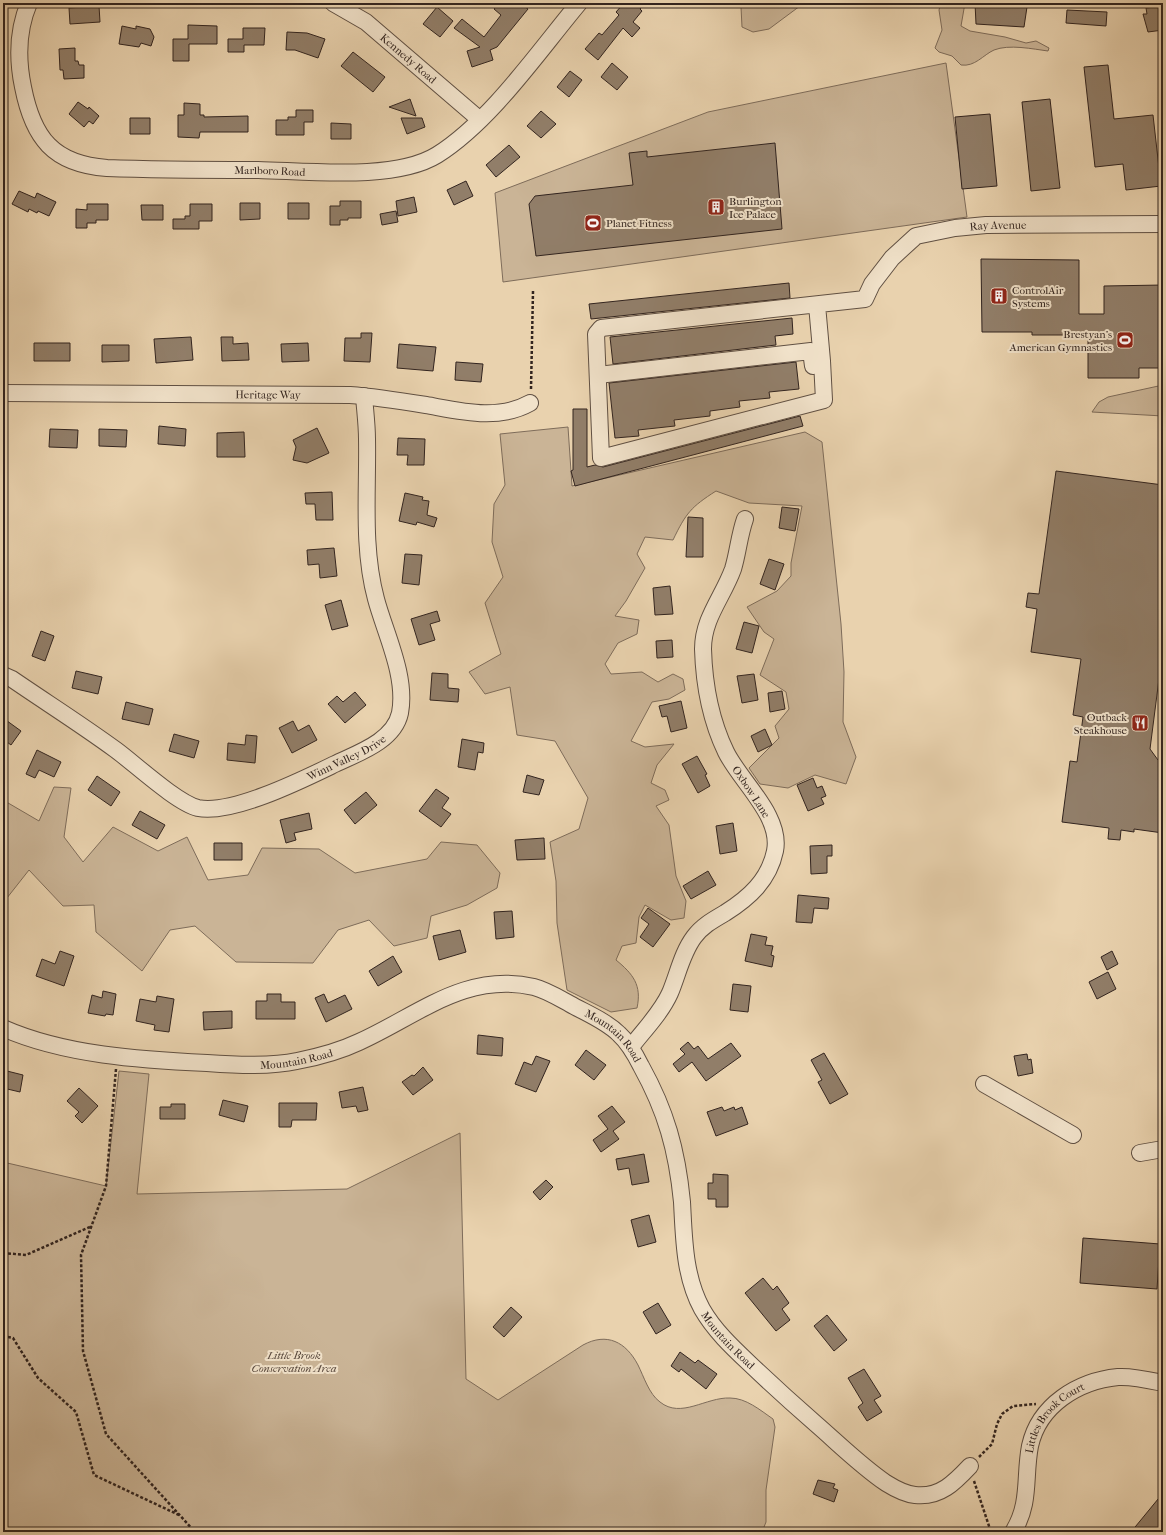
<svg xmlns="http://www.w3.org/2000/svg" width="1166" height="1535" font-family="'IM FELL French Canon',serif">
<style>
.green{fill:#cab496;stroke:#7e6c5a}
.building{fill:#917e69;stroke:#32241f}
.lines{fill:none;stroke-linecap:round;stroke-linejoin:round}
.minor-casing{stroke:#605043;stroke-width:18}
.path{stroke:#32241f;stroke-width:2.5;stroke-dasharray:3 2;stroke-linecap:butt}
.minor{stroke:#f1e2ca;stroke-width:16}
.labels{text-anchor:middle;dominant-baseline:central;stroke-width:4;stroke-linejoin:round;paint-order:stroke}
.street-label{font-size:11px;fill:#32241f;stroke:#f1e2ca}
.poi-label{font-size:11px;fill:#32241f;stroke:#f1e2ca;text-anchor:start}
.park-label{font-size:11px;font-style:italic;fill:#58483d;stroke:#f1e2ca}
</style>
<rect width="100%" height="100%" fill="#e9d2ae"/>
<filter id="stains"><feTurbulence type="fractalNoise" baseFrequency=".005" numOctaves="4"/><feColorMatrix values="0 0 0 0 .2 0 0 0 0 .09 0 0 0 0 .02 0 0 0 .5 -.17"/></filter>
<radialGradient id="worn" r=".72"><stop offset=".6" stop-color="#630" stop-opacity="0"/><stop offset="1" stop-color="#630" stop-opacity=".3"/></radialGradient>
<!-- green -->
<path class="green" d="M 743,3 L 804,3 L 769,29 L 753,32 L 742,27 L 741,7 Z
M 941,3 L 965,3 L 961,26 L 970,31 L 1005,37 L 1026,43 L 1036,41 L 1049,48 L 1048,51 C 1033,49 1009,44 994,50 C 983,55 975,67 961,65 L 952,56 L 939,52 L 935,48 L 942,30 L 939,10 Z
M 946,63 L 967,217 L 503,282 L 495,193 L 708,112 Z
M 1163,385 L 1163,416 L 1092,412 L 1099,402 L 1108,397 Z
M 568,427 L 572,486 L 805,432 L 822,442 L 841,624 L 844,672 L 843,722 L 856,757 L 846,784 L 815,775 L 788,788 L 760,784 L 749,768 L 779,738 L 775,726 L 789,709 L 786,692 L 760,675 L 774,639 L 764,632 L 747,607 L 777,591 L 791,576 L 791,563 L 802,506 L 749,503 L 716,491 C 691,507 686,513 673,540 L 645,537 L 637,554 L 645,568 L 626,601 L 615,616 L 639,620 L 637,634 L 618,643 L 605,664 L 611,674 L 642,672 L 658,682 L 673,674 L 683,679 L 685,690 L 669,699 L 652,702 L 631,741 L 645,747 L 674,744 L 657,765 L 651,783 L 665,790 L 669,800 L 656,806 L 669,825 L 676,876 L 686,901 L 684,918 L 671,920 L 645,905 L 639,917 L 636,943 L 622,946 L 616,960 C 633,974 642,985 637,1008 L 611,1012 L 567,990 L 557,923 L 556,881 L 550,842 L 579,829 L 588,798 L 555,741 L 517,735 L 510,687 L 485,694 L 469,672 L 501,654 L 485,603 L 503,577 L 492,542 L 494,504 L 505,485 L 500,434 Z
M 54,787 L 71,788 L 64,837 L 83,862 L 113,827 L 158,851 L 187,837 L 208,880 L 248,875 L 262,848 L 319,849 L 355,873 L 427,859 L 441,842 L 477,845 L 500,873 L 497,888 L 467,905 L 431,916 L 427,938 L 394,946 L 369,920 L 338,930 L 313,963 L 236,962 L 195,926 L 170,930 L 142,971 L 96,932 L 94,905 L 63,906 L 29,870 L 3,903 L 3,800 L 39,821 Z
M 119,1071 L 149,1074 L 137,1194 L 347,1189 L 460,1133 L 466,1379 L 498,1400 L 583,1345 C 607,1332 626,1342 638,1365 C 644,1377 649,1394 660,1402 C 681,1419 706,1397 730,1398 C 746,1398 760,1410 773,1419 L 775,1427 L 766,1490 L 766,1522 L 762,1532 L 3,1532 L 3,1162 L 106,1186 Z"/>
<!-- building -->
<path class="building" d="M 499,3 L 520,3 L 528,9 L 497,47 L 490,50 L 493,60 L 472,67 L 467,51 L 480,47 L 454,28 L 462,19 L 484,37 L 501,15 L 494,9 Z
M 624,3 L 645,3 L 640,9 L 642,11 L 633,22 L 640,28 L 632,37 L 623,28 L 598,60 L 585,49 L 599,33 L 602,35 L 619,15 L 616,12 Z
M 975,3 L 1027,7 L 1024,27 L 976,24 Z
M 99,6 L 100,22 L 70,24 L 69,8 Z
M 1163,6 L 1163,30 L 1148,32 L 1143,14 L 1147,14 L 1146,8 Z
M 437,7 L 453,21 L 440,37 L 423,24 Z
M 1067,10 L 1107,12 L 1106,26 L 1066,23 Z
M 188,25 L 217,26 L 217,44 L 189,44 L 189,61 L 173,61 L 173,39 L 188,39 Z
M 122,26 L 136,29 L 136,26 L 150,29 L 154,37 L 151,46 L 141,43 L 139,47 L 119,44 Z
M 243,28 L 265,28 L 264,45 L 244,45 L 244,52 L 228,52 L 228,39 L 243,39 Z
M 287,32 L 307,33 L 325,39 L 318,58 L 295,50 L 286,50 Z
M 75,48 L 75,61 L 78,61 L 79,65 L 84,65 L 84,78 L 64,79 L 63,70 L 60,70 L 59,49 Z
M 353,52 L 385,77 L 373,92 L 341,66 Z
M 612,63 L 628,77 L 617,90 L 601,77 Z
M 1108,65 L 1114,119 L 1153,115 L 1161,186 L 1126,190 L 1123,164 L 1095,167 L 1084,67 Z
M 570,71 L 582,80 L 569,97 L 557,87 Z
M 410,99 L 416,116 L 389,107 Z
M 1050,99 L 1060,188 L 1031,191 L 1022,102 Z
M 78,102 L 88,109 L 89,107 L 99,116 L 93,124 L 89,121 L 84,127 L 69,114 Z
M 184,103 L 200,104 L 200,115 L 204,115 L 204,117 L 248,116 L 248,132 L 200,132 L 199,138 L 178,137 L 178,115 L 184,115 Z
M 296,110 L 313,110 L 313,122 L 304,122 L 304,135 L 276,135 L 276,120 L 288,120 L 288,117 L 296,117 Z
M 541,111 L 556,124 L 541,138 L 527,126 Z
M 990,114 L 997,186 L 962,189 L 955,117 Z
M 130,118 L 150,118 L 150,134 L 130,134 Z
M 401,118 L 422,118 L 425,127 L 407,134 Z
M 331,123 L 351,124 L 351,139 L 331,139 Z
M 775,143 L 782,229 L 536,256 L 529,204 L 535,196 L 633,185 L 629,153 L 647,151 L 647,157 Z
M 509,145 L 520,157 L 496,177 L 486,165 Z
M 466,181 L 473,196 L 454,205 L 447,190 Z
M 19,191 L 35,198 L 37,193 L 56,202 L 49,216 L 38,211 L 37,213 L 29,209 L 28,212 L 12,204 Z
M 414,197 L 417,212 L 398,216 L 396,201 Z
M 340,201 L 361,201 L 361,218 L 348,218 L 348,220 L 340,220 L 340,225 L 330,225 L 330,206 L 340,206 Z
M 240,203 L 260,203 L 260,219 L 240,220 Z
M 288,203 L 309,203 L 309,219 L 288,219 Z
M 87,204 L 108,204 L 108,220 L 96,220 L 96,223 L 87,223 L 87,228 L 76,228 L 76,209 L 87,210 Z
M 190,204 L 212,204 L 212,221 L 199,221 L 199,229 L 173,229 L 173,219 L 185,219 L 185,216 L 190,216 Z
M 141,205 L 163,205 L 163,220 L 142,220 Z
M 396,211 L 398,222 L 382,225 L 380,214 Z
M 981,259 L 1079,260 L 1079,314 L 1104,314 L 1104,286 L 1163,285 L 1163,368 L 1139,368 L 1139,378 L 1088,378 L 1088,335 L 1032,335 L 1032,332 L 982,332 Z
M 789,283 L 790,298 L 591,319 L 589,304 Z
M 792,318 L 793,334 L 775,336 L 776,345 L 613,364 L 610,337 Z
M 361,333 L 372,333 L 370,362 L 344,361 L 345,338 L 361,338 Z
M 191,337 L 193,360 L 156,363 L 154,339 Z
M 221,337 L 233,337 L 233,344 L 248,343 L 249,360 L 222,361 Z
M 34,343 L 70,343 L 70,361 L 34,361 Z
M 308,343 L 309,361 L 282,362 L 281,344 Z
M 399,344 L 436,347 L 433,371 L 397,368 Z
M 102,345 L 129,345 L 129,361 L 102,362 Z
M 456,362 L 483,364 L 481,382 L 455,380 Z
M 796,362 L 799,389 L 769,392 L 770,398 L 739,401 L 740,407 L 710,411 L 710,416 L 674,420 L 675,426 L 638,430 L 639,436 L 615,438 L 609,383 Z
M 573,409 L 587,409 L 587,467 L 595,465 L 603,467 L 800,416 L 803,426 L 575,486 L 571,471 L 573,470 Z
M 159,426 L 186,429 L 185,446 L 158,444 Z
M 317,428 L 329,453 L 307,463 L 293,460 L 296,447 L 293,440 Z
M 50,429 L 78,430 L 77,448 L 49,447 Z
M 99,429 L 127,430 L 126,447 L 99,446 Z
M 244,432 L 245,457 L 217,457 L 217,433 Z
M 398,438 L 425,439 L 424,465 L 407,465 L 408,455 L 397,455 Z
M 1056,471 L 1163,485 L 1163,671 L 1160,671 L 1150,749 L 1158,760 L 1163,760 L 1163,833 L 1134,829 L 1134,832 L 1121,830 L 1120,840 L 1108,839 L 1109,828 L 1062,822 L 1070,761 L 1077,762 L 1083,717 L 1073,715 L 1081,659 L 1031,652 L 1037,609 L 1026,607 L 1028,593 L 1039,594 Z
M 332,492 L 333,520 L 316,520 L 315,504 L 306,504 L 305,493 Z
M 405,493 L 423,497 L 422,500 L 429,501 L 427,515 L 437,518 L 434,527 L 417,522 L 416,525 L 399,521 Z
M 782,507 L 799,509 L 795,531 L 779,528 Z
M 688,517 L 703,518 L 703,557 L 686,557 Z
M 334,548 L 337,576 L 320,578 L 319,564 L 308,565 L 307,550 Z
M 405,554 L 422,555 L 419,585 L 402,583 Z
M 769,559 L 784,564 L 775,590 L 760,584 Z
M 670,586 L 673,614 L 655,615 L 653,588 Z
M 341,600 L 348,626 L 332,630 L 325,605 Z
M 437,611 L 440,621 L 430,624 L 435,640 L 419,645 L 411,619 Z
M 744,622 L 759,626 L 752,653 L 736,649 Z
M 41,631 L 54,636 L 45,661 L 32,656 Z
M 672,640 L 673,657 L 657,658 L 656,641 Z
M 76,671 L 102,677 L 98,694 L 72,688 Z
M 432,673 L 448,674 L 448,688 L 459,689 L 458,702 L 430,700 Z
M 754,674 L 758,700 L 742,703 L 737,676 Z
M 782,691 L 785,709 L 770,712 L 768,693 Z
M 355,692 L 366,705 L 345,723 L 328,704 L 337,696 L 343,702 Z
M 681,701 L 687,728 L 671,732 L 667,716 L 662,717 L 659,706 Z
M 126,702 L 153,709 L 149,725 L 122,719 Z
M 3,718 L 21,731 L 11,745 L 3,739 Z
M 293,721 L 298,731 L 309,725 L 317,740 L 292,753 L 279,728 Z
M 765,729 L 772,745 L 758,752 L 751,736 Z
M 174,734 L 199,741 L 194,758 L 169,751 Z
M 246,735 L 257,736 L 255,763 L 227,760 L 228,743 L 245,745 Z
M 462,739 L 484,743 L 483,753 L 478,752 L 475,770 L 458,767 Z
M 37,750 L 61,762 L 54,777 L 39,770 L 35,778 L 26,774 Z
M 697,756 L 707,774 L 705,775 L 710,786 L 698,793 L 682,764 Z
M 527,775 L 544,780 L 539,795 L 523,792 Z
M 97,776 L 120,792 L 111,806 L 88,790 Z
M 813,778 L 817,788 L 822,786 L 826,796 L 821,798 L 824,804 L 808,811 L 797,785 Z
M 436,789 L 449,798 L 442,808 L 451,814 L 441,827 L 419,811 Z
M 366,792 L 377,805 L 355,824 L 344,810 Z
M 140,811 L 165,825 L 157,839 L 132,825 Z
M 309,813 L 312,829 L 294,833 L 296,840 L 286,843 L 280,820 Z
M 733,823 L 737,851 L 720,854 L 716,826 Z
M 544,838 L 545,859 L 517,860 L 515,840 Z
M 214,843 L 242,843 L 242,860 L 214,860 Z
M 832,845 L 832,856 L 827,856 L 827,873 L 811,874 L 810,846 Z
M 708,871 L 716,885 L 691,899 L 683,886 Z
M 798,895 L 829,898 L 828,909 L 814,908 L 812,923 L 796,922 Z
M 648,908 L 670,924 L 653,947 L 640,937 L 649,924 L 641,918 Z
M 512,911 L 514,937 L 496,939 L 494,912 Z
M 460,930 L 466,952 L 439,960 L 433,936 Z
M 751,934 L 767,937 L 765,945 L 773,946 L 771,955 L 774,956 L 772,967 L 745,961 Z
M 60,951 L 74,956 L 64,986 L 36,976 L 42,959 L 55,964 Z
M 1112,951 L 1118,964 L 1107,970 L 1101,957 Z
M 393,956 L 402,972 L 378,986 L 369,971 Z
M 1108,972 L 1116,989 L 1097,999 L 1089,982 Z
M 733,984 L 751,986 L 748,1012 L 730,1010 Z
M 103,991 L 116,994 L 113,1015 L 106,1014 L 105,1016 L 88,1013 L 92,995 L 102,998 Z
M 267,994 L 281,994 L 281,1002 L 295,1002 L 295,1019 L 256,1019 L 256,1001 L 267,1001 Z
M 324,994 L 328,1003 L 345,995 L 352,1009 L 326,1022 L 315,998 Z
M 157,996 L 174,999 L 169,1032 L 154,1030 L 155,1025 L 136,1021 L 140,999 L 156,1002 Z
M 232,1011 L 232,1028 L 204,1030 L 203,1012 Z
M 478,1035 L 503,1038 L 502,1056 L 477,1054 Z
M 688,1042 L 694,1049 L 698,1046 L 708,1059 L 731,1043 L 741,1056 L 706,1081 L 692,1062 L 679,1072 L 673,1064 L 685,1054 L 680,1049 Z
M 586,1050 L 606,1065 L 594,1080 L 575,1065 Z
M 824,1053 L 848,1094 L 830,1104 L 818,1082 L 822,1080 L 811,1060 Z
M 1027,1054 L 1028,1060 L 1031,1059 L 1033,1073 L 1018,1076 L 1014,1056 Z
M 536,1056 L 550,1061 L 536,1092 L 515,1084 L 524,1062 L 532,1065 Z
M 423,1067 L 433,1080 L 413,1095 L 402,1082 L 412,1075 L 414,1076 Z
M 3,1070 L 23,1075 L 20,1092 L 3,1088 Z
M 363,1087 L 368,1110 L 358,1112 L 356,1106 L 342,1108 L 339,1092 Z
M 79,1088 L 98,1106 L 82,1123 L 75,1116 L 79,1112 L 67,1101 Z
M 223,1100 L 248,1106 L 244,1122 L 219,1115 Z
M 279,1103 L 317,1103 L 316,1120 L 292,1120 L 291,1127 L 279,1127 Z
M 171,1104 L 185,1104 L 185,1119 L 160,1119 L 160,1107 L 171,1107 Z
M 612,1106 L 625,1122 L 613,1131 L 619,1139 L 601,1152 L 593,1140 L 608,1129 L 598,1116 Z
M 722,1107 L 724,1111 L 734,1107 L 735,1110 L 742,1107 L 748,1124 L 716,1136 L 707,1112 Z
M 644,1154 L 649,1182 L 632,1185 L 629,1168 L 618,1170 L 616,1159 Z
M 713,1174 L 728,1175 L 728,1207 L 716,1207 L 716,1199 L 708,1199 L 708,1183 L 713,1183 Z
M 546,1180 L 553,1187 L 540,1200 L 533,1192 Z
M 649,1215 L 656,1242 L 638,1247 L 631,1220 Z
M 1083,1238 L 1160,1244 L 1157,1289 L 1080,1283 Z
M 763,1278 L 773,1290 L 777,1286 L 789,1303 L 782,1309 L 790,1320 L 776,1331 L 745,1293 Z
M 658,1303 L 671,1325 L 656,1334 L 643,1312 Z
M 511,1307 L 522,1317 L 504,1337 L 493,1327 Z
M 827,1315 L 847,1340 L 834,1351 L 814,1326 Z
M 680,1352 L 695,1363 L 698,1360 L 717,1374 L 706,1389 L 681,1369 L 679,1372 L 671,1366 Z
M 864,1369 L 881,1396 L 874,1400 L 882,1412 L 867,1421 L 858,1407 L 863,1403 L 848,1378 Z
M 818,1480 L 835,1484 L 833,1488 L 838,1490 L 834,1502 L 813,1494 Z
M 1163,1493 L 1163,1532 L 1131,1532 Z"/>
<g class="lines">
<!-- minor casing -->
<g class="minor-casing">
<g id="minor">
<path id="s1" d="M 29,3 C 17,31 17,58 23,87 C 33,138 53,164 107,168 C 157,170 207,170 258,170 C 307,171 395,181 437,155 C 491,121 538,52 579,3"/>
<path id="s2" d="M 333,3 L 366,22 L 479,119"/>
<path id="s3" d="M 817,305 L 822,361 L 824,400 L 601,458 L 596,334 L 601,328 L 865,299 L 872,284 L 892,258 L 916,236 L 955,228 L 986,225 L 1163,224"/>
<path d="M 598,375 L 811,351 L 813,366 L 818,365"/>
<path id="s4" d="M 3,393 L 350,395 C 376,397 401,401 426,405 C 460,411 498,421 530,403"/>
<path id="s5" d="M 3,675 L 12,679 C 47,703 82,725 116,750 C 135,764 177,803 198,808 C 232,815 304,779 335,764 C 358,753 394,741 400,713 C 407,676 385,633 376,599 C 362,547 368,492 367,439 C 367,425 365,410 364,396"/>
<path id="s6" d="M 3,1028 C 64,1055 141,1060 207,1063 C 235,1065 270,1067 297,1061 C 318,1057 340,1051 359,1042 C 417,1016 466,971 534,987 C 546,990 559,998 570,1004 C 586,1013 606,1021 619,1034 C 629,1043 635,1054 641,1066 C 666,1111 677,1150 682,1202 C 684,1238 684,1276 702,1309 C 714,1330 732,1347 749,1363 C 771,1384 793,1404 816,1424 C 839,1444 861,1466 886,1483 C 894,1488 905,1494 915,1495 C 940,1498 955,1482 970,1466"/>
<path d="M 631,1047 C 644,1030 661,1013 670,993 C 678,974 682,953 694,937 C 702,926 713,920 725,913 C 749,898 769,880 775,851 C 782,816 740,781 726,752 C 711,721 704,683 703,649 C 703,618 723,597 733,569 C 738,553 739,536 745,519"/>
<path d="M 984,1084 L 1073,1135"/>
<path d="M 1140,1153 L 1163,1149"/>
<path id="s7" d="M 1013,1532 C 1031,1503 1024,1477 1030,1446 C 1039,1405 1078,1381 1118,1377 C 1132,1376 1149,1380 1163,1383"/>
</g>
</g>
<!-- path -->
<path class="path" d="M 531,389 L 533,291
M 116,1069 L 106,1186 L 81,1255 L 83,1351 L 106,1434 L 195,1532
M 3,1253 L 26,1255 L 92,1226
M 3,1336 L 13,1338 L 38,1378 L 76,1412 L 94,1475 L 179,1515
M 979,1457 L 992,1444 L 997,1424 L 1002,1414 L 1013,1406 L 1036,1404
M 974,1481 L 991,1532"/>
<!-- minor -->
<use href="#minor" class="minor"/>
</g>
<!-- icons -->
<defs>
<g id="building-square" transform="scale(0.9)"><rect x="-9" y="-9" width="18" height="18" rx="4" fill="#8f2418" stroke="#f1e2ca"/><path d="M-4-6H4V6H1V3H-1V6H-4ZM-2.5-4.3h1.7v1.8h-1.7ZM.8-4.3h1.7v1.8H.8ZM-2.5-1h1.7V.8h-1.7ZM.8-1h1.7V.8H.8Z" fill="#fff"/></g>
<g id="stadium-square" transform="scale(0.9)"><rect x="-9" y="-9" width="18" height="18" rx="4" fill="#8f2418" stroke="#f1e2ca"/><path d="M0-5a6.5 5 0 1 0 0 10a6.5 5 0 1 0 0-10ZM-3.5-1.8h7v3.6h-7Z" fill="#fff"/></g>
<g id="restaurant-square" transform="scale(0.9)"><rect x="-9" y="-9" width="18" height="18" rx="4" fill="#8f2418" stroke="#f1e2ca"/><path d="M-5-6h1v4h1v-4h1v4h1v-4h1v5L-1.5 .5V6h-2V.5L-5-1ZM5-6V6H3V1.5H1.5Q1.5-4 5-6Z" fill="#fff"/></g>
</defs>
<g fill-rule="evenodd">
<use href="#building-square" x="716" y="207"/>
<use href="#stadium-square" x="593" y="223"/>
<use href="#building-square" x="999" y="296"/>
<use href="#stadium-square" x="1125" y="340"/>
<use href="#restaurant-square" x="1140" y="723"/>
</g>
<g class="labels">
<!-- street labels -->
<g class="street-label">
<text stroke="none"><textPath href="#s2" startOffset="94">Kennedy Road</textPath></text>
<text stroke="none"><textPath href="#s1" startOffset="377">Marlboro Road</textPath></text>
<text stroke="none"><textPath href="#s3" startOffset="888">Ray Avenue</textPath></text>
<text stroke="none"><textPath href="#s4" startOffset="265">Heritage Way</textPath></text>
<text stroke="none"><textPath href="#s5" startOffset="395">Winn Valley Drive</textPath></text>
<text transform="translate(751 792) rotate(57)">Oxbow Lane</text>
<text stroke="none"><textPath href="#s6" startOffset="646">Mountain Road</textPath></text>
<text stroke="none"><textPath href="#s6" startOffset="298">Mountain Road</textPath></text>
<text stroke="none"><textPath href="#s6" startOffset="982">Mountain Road</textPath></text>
<text stroke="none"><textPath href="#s7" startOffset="127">Littles Brook Court</textPath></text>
</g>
<!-- poi labels -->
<g class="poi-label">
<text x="729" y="201">Burlington<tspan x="729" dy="13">Ice Palace</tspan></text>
<text x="606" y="223">Planet Fitness</text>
<text x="1012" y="290">ControlAir<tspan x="1012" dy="13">Systems</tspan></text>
<text x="1112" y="334" text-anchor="end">Brestyan's<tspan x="1112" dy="13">American Gymnastics</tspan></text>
<text x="1127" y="717" text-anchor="end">Outback<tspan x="1127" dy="13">Steakhouse</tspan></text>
</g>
<!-- park labels -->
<g class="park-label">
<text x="294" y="1355">Little Brook<tspan x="294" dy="13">Conservation Area</tspan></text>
</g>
</g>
<!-- margin -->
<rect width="1166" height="1535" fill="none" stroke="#e9d2ae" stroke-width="16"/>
<rect x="4" y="4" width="1158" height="1527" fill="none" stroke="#32241f" stroke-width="2"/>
<rect x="8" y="8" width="1150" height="1519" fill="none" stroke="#32241f"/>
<rect width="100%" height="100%" filter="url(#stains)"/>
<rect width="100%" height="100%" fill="url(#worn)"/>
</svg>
